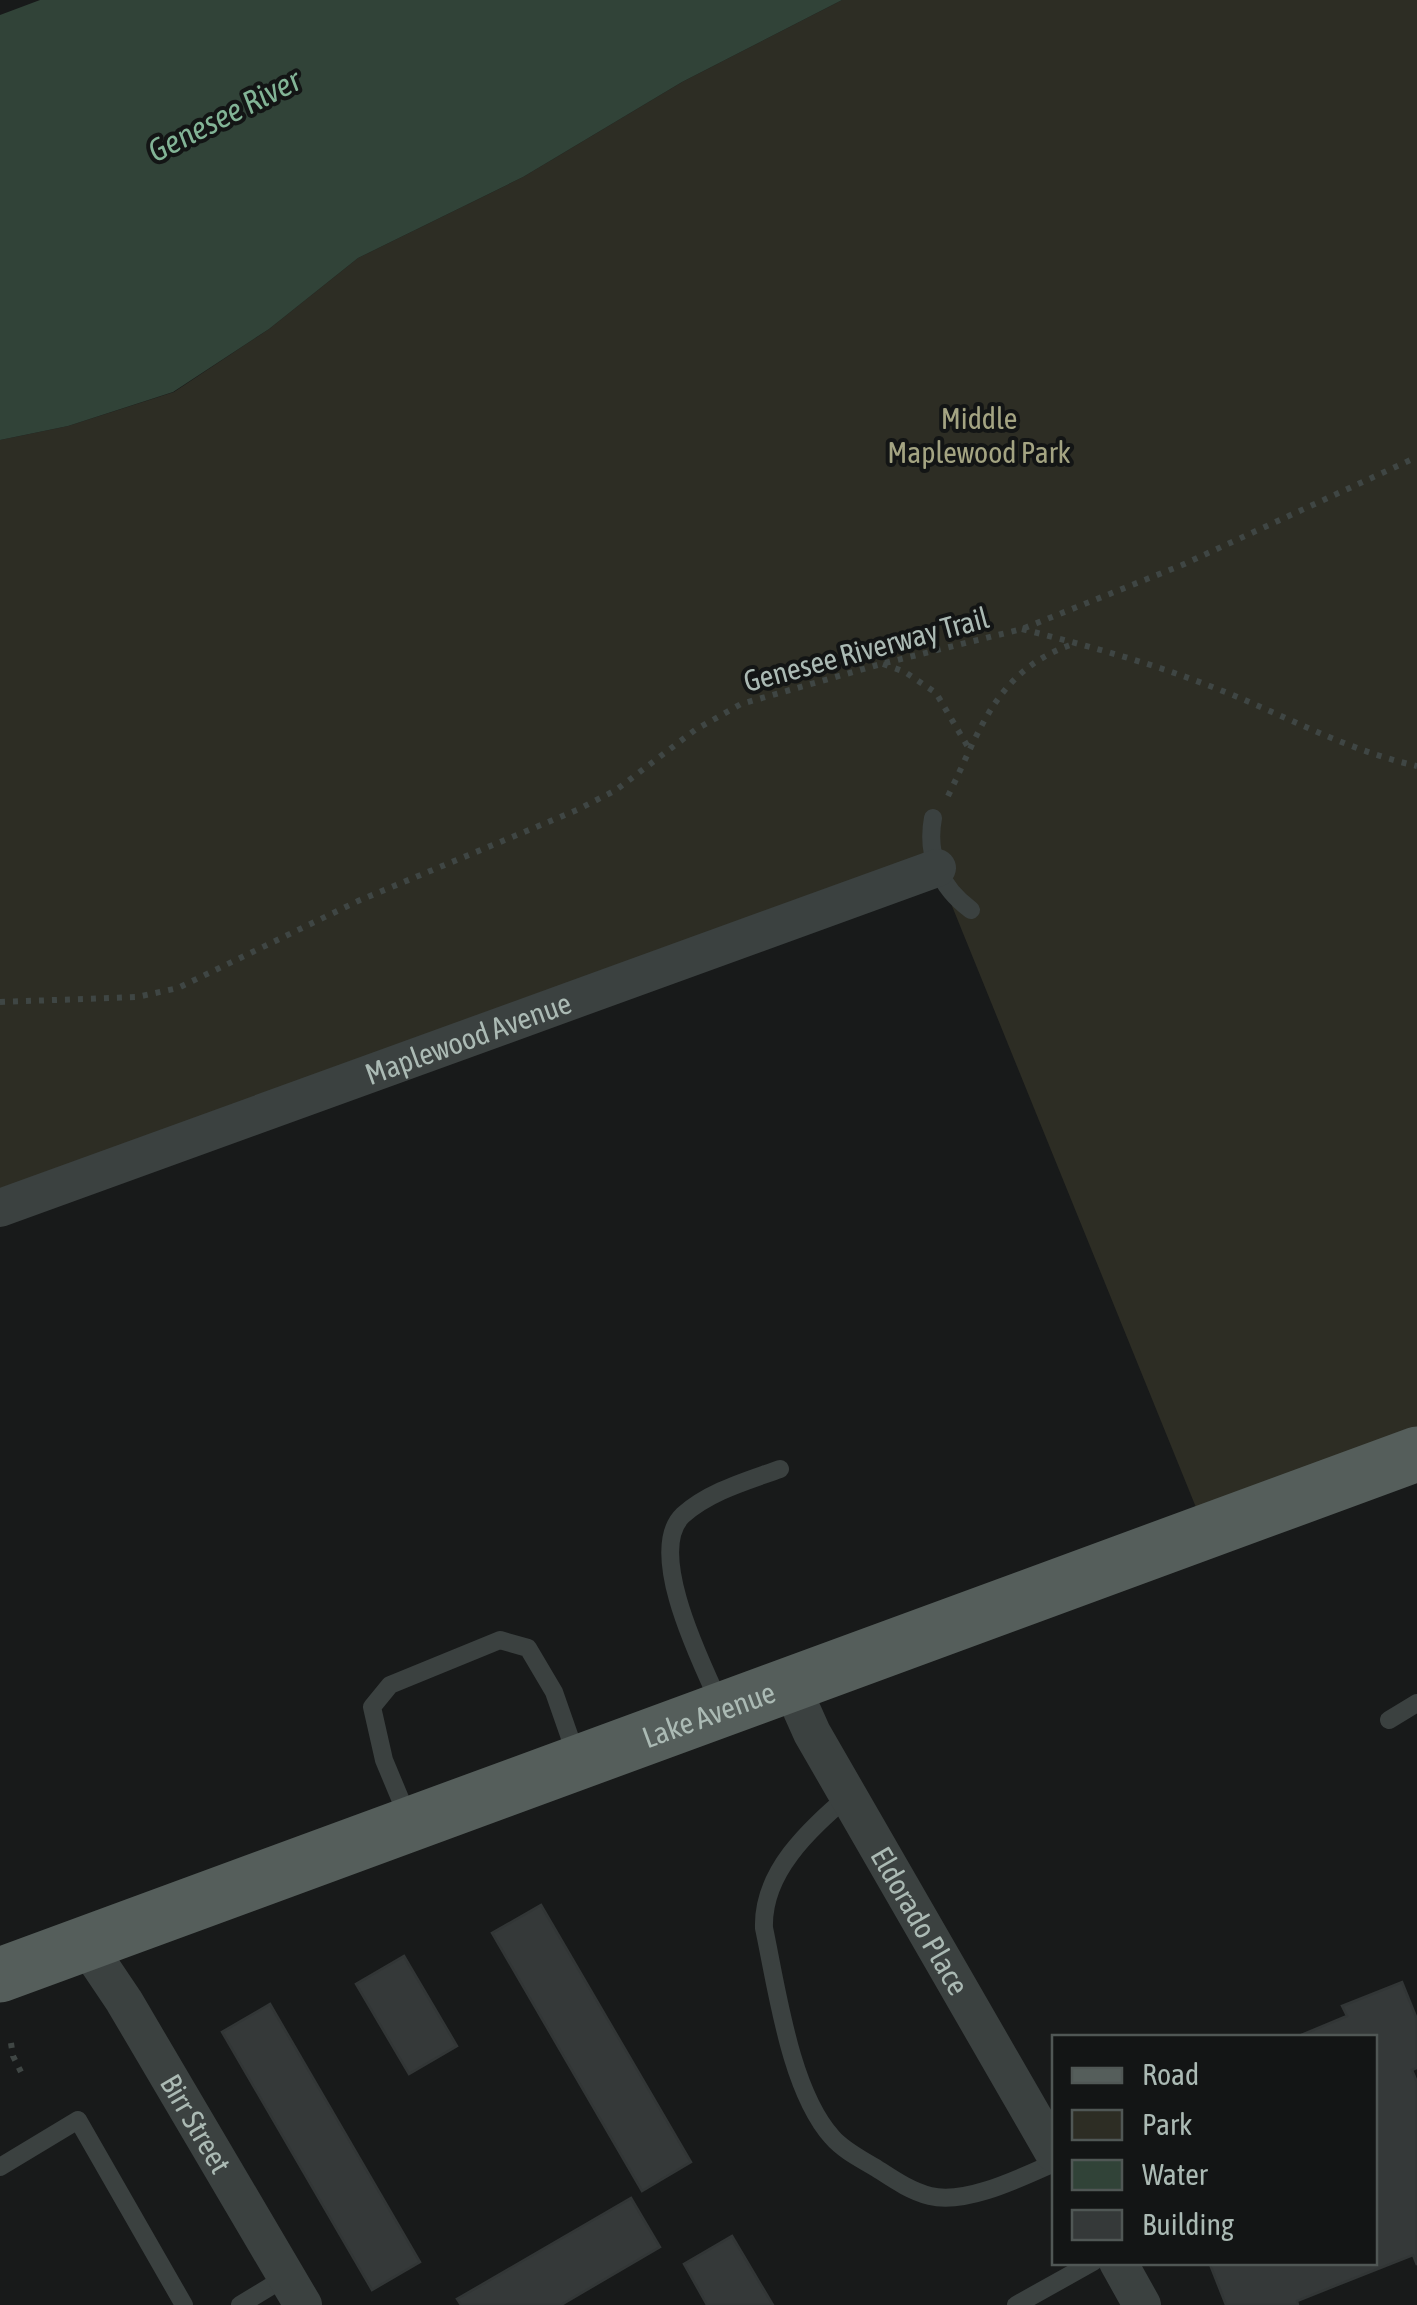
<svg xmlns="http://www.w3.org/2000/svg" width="1417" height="2305" font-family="'Asap Condensed',sans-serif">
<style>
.green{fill:#2d2d24}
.water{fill:#314338}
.building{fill:#353939;stroke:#323636;stroke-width:2.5}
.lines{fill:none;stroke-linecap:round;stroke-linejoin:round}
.path{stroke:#3f4644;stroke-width:6;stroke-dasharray:5 8;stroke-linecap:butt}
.service{stroke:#3b4140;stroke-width:18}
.minor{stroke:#3b4140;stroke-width:38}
.primary{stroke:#555e5b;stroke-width:55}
.labels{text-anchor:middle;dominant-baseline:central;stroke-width:8;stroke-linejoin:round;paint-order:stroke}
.park-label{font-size:30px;fill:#a4a482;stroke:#131515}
.street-label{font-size:30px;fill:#abbab4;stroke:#131515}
.water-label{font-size:32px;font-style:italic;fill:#82b496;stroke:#131515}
</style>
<rect width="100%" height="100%" fill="#181a1a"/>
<!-- green -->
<path class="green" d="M 842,0 L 1417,0 L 1417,1454 L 1206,1532 L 937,869 L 0,1211 L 0,440 L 68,426 L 174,392 L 269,329 L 358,258 L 523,177 L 682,82 Z"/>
<!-- water -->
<path class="water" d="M 40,0 L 842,0 L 682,82 L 523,177 L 358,258 L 269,329 L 173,392 L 68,426 L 0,440 L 0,15 Z"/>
<!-- building -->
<path class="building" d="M 541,1905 L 691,2162 L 642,2191 L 492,1933 Z
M 404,1956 L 457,2046 L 409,2074 L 356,1984 Z
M 1402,1982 L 1417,2019 L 1417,2068 L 1412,2070 L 1417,2082 L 1417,2265 L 1413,2255 L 1297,2301 L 1298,2305 L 1226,2305 L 1209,2262 L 1374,2262 L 1374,2038 L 1294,2038 L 1347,2016 L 1342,2006 Z
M 270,2004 L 420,2262 L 372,2290 L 222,2032 Z
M 631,2198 L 660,2247 L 561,2305 L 461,2305 L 457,2299 Z
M 732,2236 L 773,2305 L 707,2305 L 684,2264 Z"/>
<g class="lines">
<!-- path -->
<path class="path" d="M 1022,629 C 1088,646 1152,663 1215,688 C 1283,714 1345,750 1417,766
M 883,664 L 905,672 L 936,693 L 968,747
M 948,796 C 981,729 996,669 1076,643
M 0,1002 L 137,997 L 178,988 L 358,901 L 577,810 L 616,790 L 695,730 L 741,704 L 881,664 L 1022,629 L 1182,565 L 1417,457
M 11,2043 L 13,2056 L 21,2072"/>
<!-- service -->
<path class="service" d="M 933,818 C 926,855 940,887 971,910
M 720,1704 C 702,1664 645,1551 683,1515 C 710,1491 747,1481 780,1469
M 1389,1720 L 1417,1703
M 848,1796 C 809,1830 762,1872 764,1928 C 777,1989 790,2090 832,2137 C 843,2150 861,2159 876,2168 C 893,2179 910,2191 930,2196 C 966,2205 1022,2177 1054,2163
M 409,1820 L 384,1760 L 372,1707 L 390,1685 L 500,1640 L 528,1648 L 554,1692 L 576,1755
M 0,2167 L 78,2120 L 184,2305
M 240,2305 L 286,2277
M 1016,2305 L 1093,2262"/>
<!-- minor -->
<g class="minor">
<path id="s1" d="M 0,1208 L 937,868"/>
<path id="s2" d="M 791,1686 L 812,1733 L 1054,2153"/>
<path id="s3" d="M 85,1943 L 124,2001 L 303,2305"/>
<path d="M 1118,2262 L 1142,2305"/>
</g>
<!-- primary -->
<path class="primary" id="s4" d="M 0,1975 L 1417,1454"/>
</g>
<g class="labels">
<!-- park labels -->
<g class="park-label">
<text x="979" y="418">Middle<tspan x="979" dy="34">Maplewood Park</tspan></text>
</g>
<!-- street labels -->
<g class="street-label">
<text transform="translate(866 649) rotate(-15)">Genesee Riverway Trail</text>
<text stroke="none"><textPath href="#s1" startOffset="498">Maplewood Avenue</textPath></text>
<text stroke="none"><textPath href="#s4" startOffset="755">Lake Avenue</textPath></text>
<text stroke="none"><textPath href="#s2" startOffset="268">Eldorado Place</textPath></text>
<text stroke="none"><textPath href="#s3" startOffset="212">Birr Street</textPath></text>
</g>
<!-- water labels -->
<g class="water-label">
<text transform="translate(224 115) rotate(-27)">Genesee River</text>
</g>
</g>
<!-- legend -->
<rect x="1052" y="2035" width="325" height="230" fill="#131515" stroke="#505755" stroke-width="2.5"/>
<rect x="1072" y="2068" width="50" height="15" fill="#555e5b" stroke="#505755" stroke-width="2.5"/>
<text x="1142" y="2085" font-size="30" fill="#abbab4">Road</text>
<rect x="1072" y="2110" width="50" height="30" fill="#2d2d24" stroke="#505755" stroke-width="2.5"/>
<text x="1142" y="2135" font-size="30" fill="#abbab4">Park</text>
<rect x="1072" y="2160" width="50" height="30" fill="#314338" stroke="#505755" stroke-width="2.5"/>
<text x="1142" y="2185" font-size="30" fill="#abbab4">Water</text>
<rect x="1072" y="2210" width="50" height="30" fill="#353939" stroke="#505755" stroke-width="2.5"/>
<text x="1142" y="2235" font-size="30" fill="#abbab4">Building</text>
</svg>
